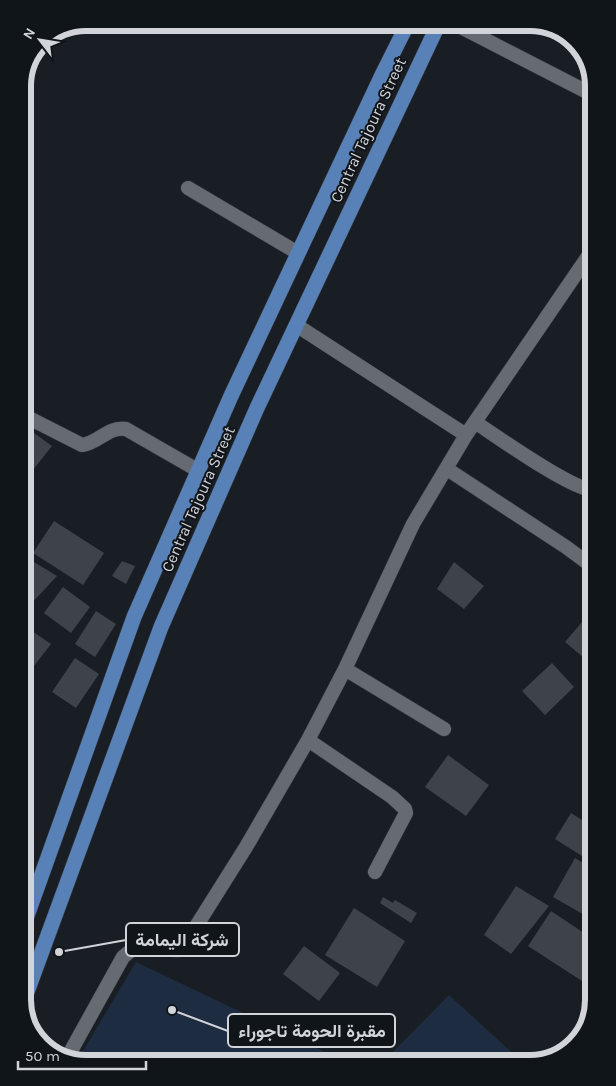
<svg xmlns="http://www.w3.org/2000/svg" width="616" height="1086" font-family="Karla,Vazirmatn,sans-serif">
<style>
.green{fill:#1d2c40}
.building{fill:#3e4349}
.lines{fill:none;stroke-linecap:round;stroke-linejoin:round}
.street-casing{stroke:#36393e;stroke-width:15}
.primary-casing{stroke:#36393e;stroke-width:16}
.street{stroke:#666b72;stroke-width:14}
.primary{stroke:#5881b8;stroke-width:15}
.labels{text-anchor:middle;dominant-baseline:central;stroke-width:4;stroke-linejoin:round;paint-order:stroke}
.street-label{font-size:16px;fill:#d1d4d8;stroke:#10151a}
.rim{fill:none;stroke:#d1d4d8;stroke-width:6}
.leader{fill:none;stroke:#d1d4d8;stroke-width:2}
.callout-dot{fill:#d1d4d8;stroke:#10151a;stroke-width:2}
.callout{fill:#10151a;stroke:#d1d4d8;stroke-width:2}
.callout-label{font-size:18px;text-anchor:middle;font-weight:bold;fill:#d1d4d8}
</style>
<rect width="100%" height="100%" fill="#191e24"/>
<!-- green -->
<path class="green" d="M 136,962 L 342,1060 L 83,1063 L 77,1061 Z
M 449,995 L 518,1058 L 386,1059 Z"/>
<!-- building -->
<path class="building" d="M 23,425 L 52,446 L 28,476 L 23,472 Z
M 54,521 L 104,553 L 83,585 L 33,553 Z
M 24,556 L 57,576 L 30,605 L 23,600 L 23,558 Z
M 122,561 L 135,566 L 126,584 L 112,576 Z
M 454,562 L 484,586 L 464,609 L 437,589 Z
M 63,587 L 90,607 L 71,633 L 44,613 Z
M 593,609 L 593,659 L 590,663 L 565,642 Z
M 96,611 L 116,624 L 95,657 L 75,644 Z
M 29,629 L 51,644 L 34,666 L 23,657 L 23,638 Z
M 75,658 L 99,674 L 76,708 L 52,692 Z
M 552,663 L 574,687 L 545,715 L 522,691 Z
M 448,755 L 489,785 L 466,816 L 425,787 Z
M 571,813 L 593,827 L 593,863 L 555,839 Z
M 575,858 L 593,869 L 593,920 L 553,897 Z
M 516,886 L 549,906 L 511,954 L 484,935 Z
M 383,897 L 393,903 L 395,900 L 417,913 L 411,923 L 380,903 Z
M 354,908 L 405,941 L 377,987 L 325,955 Z
M 551,911 L 593,939 L 593,963 L 582,981 L 528,946 Z
M 304,946 L 340,973 L 319,1001 L 283,974 Z"/>
<g class="lines">
<!-- street casing -->
<g class="street-casing">
<path id="street" d="M 453,23 L 593,95
M 188,188 L 298,253
M 296,325 L 466,435
M 23,415 L 82,445 C 99,443 108,426 126,429 L 199,471
M 475,422 C 496,436 572,490 593,490
M 447,469 L 566,547 L 593,567
M 345,669 L 444,729
M 308,740 L 392,797 L 405,809 L 406,813 L 375,872
M 67,1058 L 123,957 C 145,937 152,949 178,950 L 185,944 L 246,847 L 308,740 L 345,669 L 413,524 L 466,435 L 593,249"/>
</g>
<!-- primary casing -->
<g class="primary-casing">
<path id="primary" d="M 23,927 L 134,617 L 231,396 L 383,73 L 408,23
M 23,1003 L 161,627 L 257,408 L 439,23"/>
</g>
<!-- street -->
<use href="#street" class="street"/>
<!-- primary -->
<use href="#primary" class="primary"/>
</g>
<g class="labels">
<!-- street labels -->
<g class="street-label">
<text transform="translate(368 130) rotate(-65)">Central Tajoura Street</text>
<text transform="translate(198 499) rotate(-66)">Central Tajoura Street</text>
</g>
</g>
<!-- crop -->
<path d="M0 0H616V1086H0ZM86 31H530A55 55 0 0 1 585 86V1000A55 55 0 0 1 530 1055H86A55 55 0 0 1 31 1000V86A55 55 0 0 1 86 31Z" fill="#10151a" fill-rule="evenodd"/>
<path class="rim" d="M86 31H530A55 55 0 0 1 585 86V1000A55 55 0 0 1 530 1055H86A55 55 0 0 1 31 1000V86A55 55 0 0 1 86 31Z"/>
<!-- callouts -->
<path class="leader" d="M59 952L126 940M172 1010L228 1031"/>
<g class="callout-dot">
<circle cx="59" cy="952" r="5"/>
<circle cx="172" cy="1010" r="5"/>
</g>
<g class="callout">
<rect x="126" y="923" width="113" height="33" rx="5"/>
<rect x="228" y="1014" width="167" height="33" rx="5"/>
</g>
<g class="callout-label">
<text x="182" y="946">شركة اليمامة</text>
<text x="312" y="1037">مقبرة الحومة تاجوراء</text>
</g>
<!-- north arrow -->
<g transform="translate(40 40) rotate(301)" stroke="#10151a" stroke-width="4" paint-order="stroke">
<path d="M0-4L9 19L0 12L-9 19Z" fill="#d1d4d8"/>
<text y="-8" font-size="14" font-weight="bold" text-anchor="middle" fill="#d1d4d8">N</text>
</g>
<!-- scale -->
<path d="M18 1061v8h128v-8" fill="none" stroke="#d1d4d8" stroke-width="2.5"/>
<text x="25" y="1061" font-size="15" fill="#d1d4d8" stroke="#10151a" stroke-width="4" paint-order="stroke">50 m</text>
</svg>
